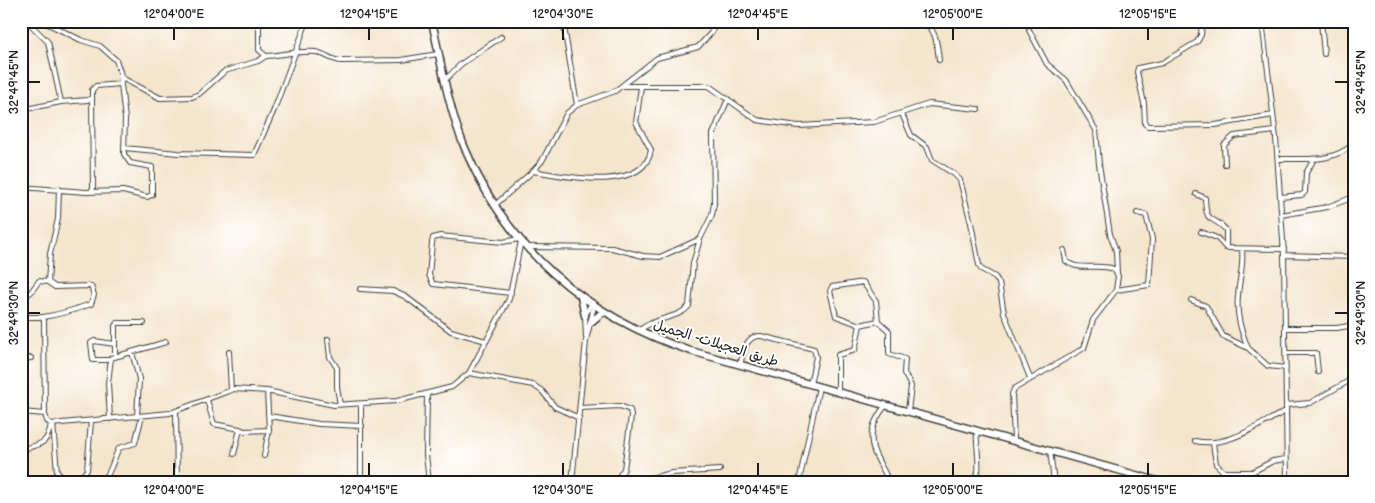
<svg xmlns="http://www.w3.org/2000/svg" width="1375" height="503" font-family="'Balsamiq Sans','Playpen Sans Arabic',sans-serif">
<style>
.lines{fill:none;stroke-linecap:round;stroke-linejoin:round}
.minor-casing{stroke:#3c3a36;stroke-width:6}
.primary-casing{stroke:#3c3a36;stroke-width:9}
.minor{stroke:#fff;stroke-width:4}
.primary{stroke:#fff;stroke-width:6}
.ticks{fill:none;stroke:#1c1c1c;stroke-width:2}
.labels{text-anchor:middle;dominant-baseline:central;stroke-width:4;stroke-linejoin:round;paint-order:stroke}
.street-label{font-size:14px;fill:#1c1c1c;stroke:#fff}
.neatline{fill:none;stroke:#1c1c1c;stroke-width:2}
.ticks-label{font-size:12px;text-anchor:middle;fill:#1c1c1c}
</style>
<rect width="100%" height="100%" fill="#fff"/>
<filter id="ink" filterUnits="userSpaceOnUse"><feTurbulence type="fractalNoise" baseFrequency=".02" numOctaves="2"/><feDisplacementMap in="SourceGraphic" scale="10" xChannelSelector="R" yChannelSelector="G"/><feConvolveMatrix kernelMatrix="1 2 1 2 8 2 1 2 1" color-interpolation-filters="sRGB"/></filter>
<filter id="wash" filterUnits="userSpaceOnUse"><feTurbulence type="fractalNoise" baseFrequency=".0096" numOctaves="4" result="noise"/><feDisplacementMap in="SourceGraphic" scale="20" xChannelSelector="R" yChannelSelector="G"/><feGaussianBlur stdDeviation="1.12" result="paint"/><feColorMatrix in="noise" values="0 0 0 0 0 0 0 0 0 0 0 0 0 0 0 0 0 1.4 0 .05"/><feComposite in="paint" operator="in"/></filter>
<g filter="url(#wash)">
<rect width="100%" height="100%" fill="#f4e5cc"/>
</g>
<g filter="url(#ink)">
<g class="lines">
<!-- minor casing -->
<g class="minor-casing">
<path id="minor" d="M 27,21 L 48,42 L 61,102
M 42,21 L 81,40 L 100,46 L 116,60 L 122,78 L 160,98 L 192,97 L 199,94 L 225,71 L 258,61 L 266,56
M 259,21 L 259,50 L 266,56 C 282,55 300,50 316,52 C 326,54 332,61 342,61 L 401,60 L 438,54
M 563,21 L 577,105
M 920,21 C 937,27 937,45 939,60
M 1202,21 L 1201,35 L 1197,42 L 1162,63 L 1138,68 L 1137,72 L 1144,103 L 1145,124 L 1148,126 L 1215,125 L 1273,115
M 1262,21 L 1276,138 L 1284,255 L 1287,482
M 1321,21 L 1324,54
M 1029,30 L 1047,64 L 1066,80 L 1096,130 L 1099,164 L 1110,234 L 1116,251 L 1117,273
M 444,81 L 461,64 L 501,37
M 622,86 L 709,86 L 757,120 L 798,126 L 874,122 L 929,104 L 978,109
M 21,110 L 61,102 L 88,100 L 92,98 L 92,90 L 96,86 L 121,84
M 902,114 L 911,135 L 927,147 L 932,160 L 954,174 L 960,180 L 971,223 L 979,265 L 981,269 L 995,277 L 999,283 L 1004,313 L 1030,378
M 124,148 L 178,153 L 254,155 L 274,110 L 307,21
M 1278,159 C 1307,158 1329,164 1354,144
M 1225,164 L 1224,145 L 1234,136 L 1275,131
M 533,171 C 562,176 644,194 651,150 L 636,122 L 641,87
M 21,187 L 86,192 L 123,191 L 147,197 L 152,195 L 152,167 L 130,163 L 124,154 L 125,119 L 120,76
M 91,191 L 93,188 L 92,98
M 1196,194 L 1205,198 C 1206,227 1213,214 1226,230 L 1226,248
M 1280,197 L 1302,195 L 1305,192 L 1306,173 L 1314,159
M 495,205 L 533,171 L 542,161 L 567,113 L 577,105 L 615,91 L 657,58 L 698,47 L 711,33 L 717,21
M 1281,215 L 1327,207 L 1354,197
M 1201,232 L 1217,238 L 1226,248 L 1284,249
M 527,247 L 612,248 L 643,256 L 660,257 L 700,239
M 1242,249 C 1244,266 1239,279 1238,296 C 1236,315 1241,331 1248,348
M 1064,250 L 1066,261 C 1079,272 1098,263 1114,269 L 1118,276 L 1116,290
M 1284,255 L 1354,257
M 48,282 L 50,254 L 58,219 L 59,189
M 360,289 L 393,291 L 406,297 L 451,331 L 486,341
M 511,293 L 433,284 L 429,275 L 432,243 L 433,238 L 440,236 L 503,242 L 519,239
M 21,300 L 31,292 L 39,281 L 48,282 L 55,287 L 91,286 L 94,295 L 91,304 C 77,309 58,315 43,317
M 1191,300 L 1206,306 L 1223,336 L 1248,348 L 1268,366 L 1286,368
M 21,317 L 41,317 L 44,320 L 45,414 L 47,421 L 51,424 L 170,413 L 234,389 L 267,391 L 334,405 L 397,401 L 452,387 L 469,373 L 509,299 L 521,241
M 860,325 L 836,316 L 830,291 L 832,287 L 863,282 L 876,301 L 878,321
M 1286,328 L 1337,328 L 1354,325
M 639,331 C 653,317 679,319 689,306 L 693,263 L 700,239 L 712,215 L 714,203 L 713,134 L 728,99
M 586,337 L 585,316 L 591,304
M 328,339 L 330,357 L 337,368 L 337,387 L 340,405
M 132,352 L 139,379 L 137,417
M 229,352 L 231,390
M 1286,353 L 1316,353 L 1318,372
M 115,355 L 115,326 L 117,323 L 144,323
M 21,359 L 31,358
M 110,360 L 93,360 L 91,343 L 94,341 L 115,344
M 740,365 C 744,352 745,335 761,336 L 814,349 L 816,357 L 810,384
M 469,373 L 533,385 L 542,391 L 555,407 L 579,418
M 838,392 L 838,355 L 855,350 L 860,325 L 878,321 L 889,331 L 889,354 L 905,359 L 904,373 L 911,386 L 908,411
M 427,394 L 426,455 L 429,482
M 207,400 L 214,424 L 240,429
M 361,404 L 361,482
M 886,405 C 872,422 866,439 878,460 C 881,467 887,474 888,482
M 1286,405 L 1310,403 L 1354,378
M 580,408 L 620,406 L 630,410 L 631,416 L 624,469 L 615,482
M 21,412 L 45,414
M 176,412 L 177,482
M 269,416 L 319,424 L 362,426
M 110,419 L 108,383 L 111,358 L 166,342
M 53,424 L 57,472 L 64,480
M 1014,440 L 1012,394 L 1014,389 L 1084,348 L 1093,320 L 1116,290 L 1149,285 L 1152,239 L 1146,215 L 1137,213
M 1195,441 C 1229,448 1257,425 1286,411
M 1213,443 L 1216,464 L 1224,472 L 1223,482
M 21,450 C 41,443 47,446 51,424
M 1050,450 L 1054,482
M 234,454 L 240,429 L 244,431 L 269,430
M 264,456 L 269,430 L 267,391
M 1224,472 L 1252,472 L 1273,461 L 1286,459
M 615,481 L 638,481 L 672,473 L 720,470
M 64,482 L 67,476 L 82,476 L 87,470 L 91,421
M 103,482 C 111,472 113,460 119,448 L 135,443 L 142,416
M 572,482 L 586,341 L 594,306
M 799,482 L 819,387
M 974,482 C 983,472 975,444 977,430"/>
</g>
<!-- primary casing -->
<g class="primary-casing">
<path id="primary" d="M 432,21 C 441,63 448,106 464,146 C 506,249 587,317 691,351 L 1161,482
M 581,297 L 585,316
M 591,322 L 603,312"/>
</g>
<!-- minor -->
<use href="#minor" class="minor"/>
<!-- primary -->
<use href="#primary" class="primary"/>
</g>
</g>
<!-- ticks -->
<path class="ticks" d="M 174,28 L 174,40M 369,28 L 369,40M 563,28 L 563,40M 758,28 L 758,40M 953,28 L 953,40M 1148,28 L 1148,40M 28,82 L 40,82M 1335,82 L 1348,82M 28,313 L 40,313M 1335,313 L 1348,313M 174,463 L 174,476M 369,463 L 369,476M 563,463 L 563,476M 758,463 L 758,476M 953,463 L 953,476M 1148,463 L 1148,476"/>
<g class="labels">
<!-- street labels -->
<g class="street-label">
<text transform="translate(716 343) rotate(17)">طريق العجيلات- الجميل</text>
</g>
</g>
<!-- margin -->
<rect width="1375" height="503" fill="none" stroke="#fff" stroke-width="55"/>
<rect x="28" y="28" width="1320" height="448" class="neatline"/>
<g class="ticks-label">
<text x="174" y="18">12°04'00"E</text>
<text x="369" y="18">12°04'15"E</text>
<text x="563" y="18">12°04'30"E</text>
<text x="758" y="18">12°04'45"E</text>
<text x="953" y="18">12°05'00"E</text>
<text x="1148" y="18">12°05'15"E</text>
<text transform="translate(14 82) rotate(-90)" y="4">32°49'45"N</text>
<text transform="translate(1361 82) rotate(-90)" y="4">32°49'45"N</text>
<text transform="translate(14 313) rotate(-90)" y="4">32°49'30"N</text>
<text transform="translate(1361 313) rotate(-90)" y="4">32°49'30"N</text>
<text x="174" y="494">12°04'00"E</text>
<text x="369" y="494">12°04'15"E</text>
<text x="563" y="494">12°04'30"E</text>
<text x="758" y="494">12°04'45"E</text>
<text x="953" y="494">12°05'00"E</text>
<text x="1148" y="494">12°05'15"E</text>
</g>
</svg>
